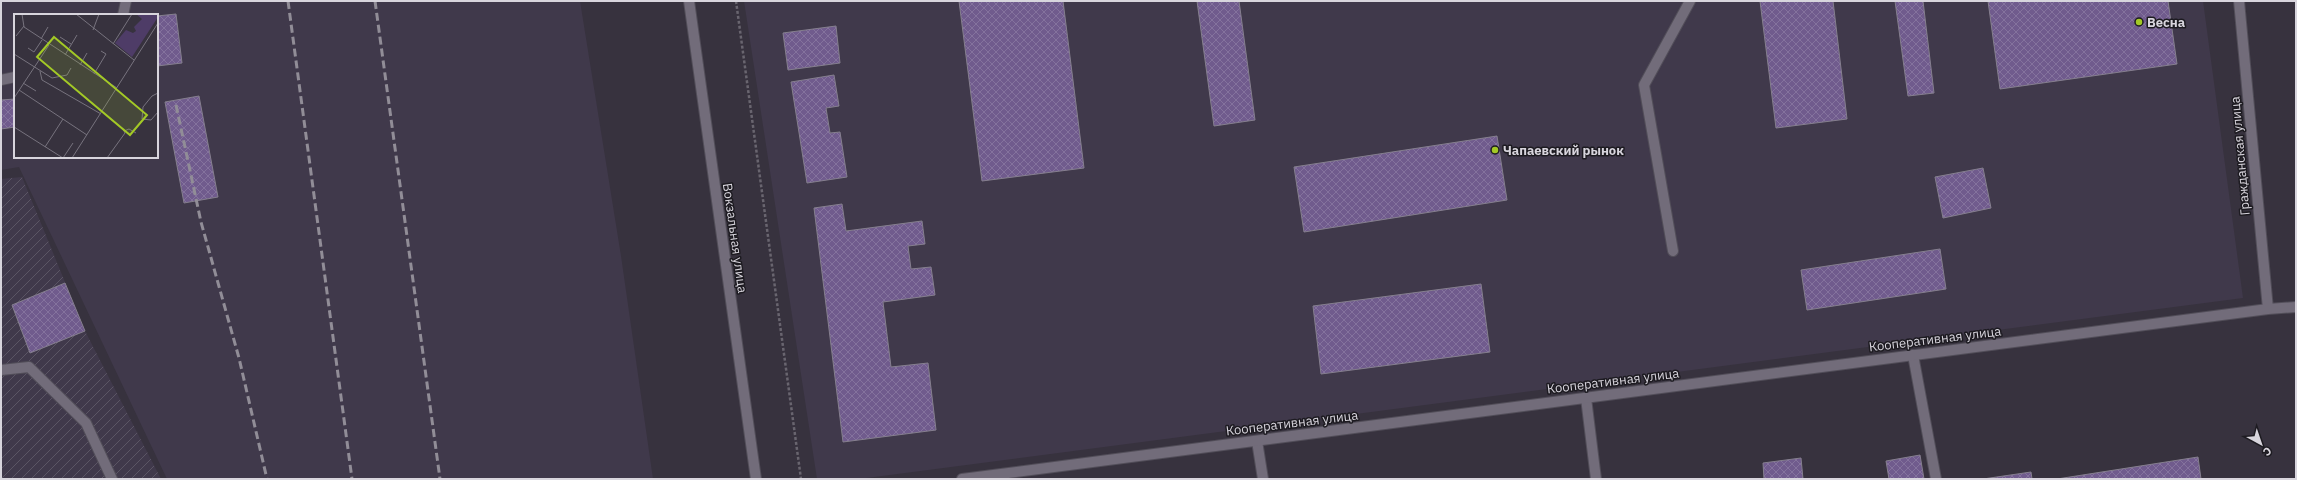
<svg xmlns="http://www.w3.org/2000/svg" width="2297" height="480" font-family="'IBM Plex Sans',sans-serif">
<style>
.built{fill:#40394b;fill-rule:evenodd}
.industrial{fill:url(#industrial-furrows)}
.building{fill:url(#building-cross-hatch);stroke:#857f8e}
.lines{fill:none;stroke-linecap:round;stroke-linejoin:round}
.service-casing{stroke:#524e59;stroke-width:12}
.minor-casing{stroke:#524e59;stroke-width:12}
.tertiary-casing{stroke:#524e59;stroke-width:12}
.path{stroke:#69656f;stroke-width:2.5;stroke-dasharray:3 2;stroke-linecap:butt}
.service{stroke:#726c7a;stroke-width:10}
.minor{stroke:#726c7a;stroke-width:10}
.tertiary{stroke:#726c7a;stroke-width:10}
.rail{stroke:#918d97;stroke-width:3;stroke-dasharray:8 4;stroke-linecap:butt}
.poi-dot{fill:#a3c926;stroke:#1d1b21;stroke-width:1.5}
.labels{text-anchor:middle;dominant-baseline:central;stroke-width:3;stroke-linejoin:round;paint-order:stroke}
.poi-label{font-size:13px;font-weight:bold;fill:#d8d5dd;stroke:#1d1b21;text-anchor:start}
.street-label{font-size:13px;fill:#d8d5dd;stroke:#1d1b21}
.inset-road{fill:none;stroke:#77737e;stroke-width:1}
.view{fill:#a3c926;fill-opacity:0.15;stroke:#a3c926;stroke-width:2}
.inset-edge{fill:none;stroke:#d8d5dd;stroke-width:2}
</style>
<defs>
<pattern id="industrial-furrows" width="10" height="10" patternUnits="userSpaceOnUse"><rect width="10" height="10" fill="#40394b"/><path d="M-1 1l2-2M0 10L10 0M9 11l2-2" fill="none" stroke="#5b5564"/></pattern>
<pattern id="building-cross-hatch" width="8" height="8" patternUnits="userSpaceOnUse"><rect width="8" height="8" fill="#705b8d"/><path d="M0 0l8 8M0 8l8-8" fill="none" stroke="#84729d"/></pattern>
</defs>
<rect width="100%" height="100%" fill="#37323e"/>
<!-- built -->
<path class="built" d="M 1,1 L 580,1 L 621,256 L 653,479 L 167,479 L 19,167 L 1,170 ZM 15,15 L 157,15 L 157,157 L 15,157 Z
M 744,1 L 2203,1 L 2243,298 L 859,479 L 817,479 Z"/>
<!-- industrial -->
<path class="industrial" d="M 22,177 L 85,331 L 161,479 L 1,479 L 1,179 Z"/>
<!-- building -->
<path class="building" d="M 959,1 L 1063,1 L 1084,168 L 982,181 Z
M 1197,1 L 1239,1 L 1255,120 L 1214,126 Z
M 1760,1 L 1833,1 L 1847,119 L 1776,128 Z
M 1895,1 L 1923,1 L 1934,93 L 1908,96 Z
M 1988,1 L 2168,1 L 2177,64 L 2000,89 Z
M 176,14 L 182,63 L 157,66 L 157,16 Z
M 836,26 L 840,63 L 788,70 L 783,33 Z
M 834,75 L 839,106 L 826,108 L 830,133 L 840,132 L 847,177 L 807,183 L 791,82 Z
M 199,96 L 218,197 L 184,203 L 165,102 Z
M 15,99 L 15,127 L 1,129 L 1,100 Z
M 1497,136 L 1507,200 L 1304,232 L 1294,167 Z
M 1983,168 L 1991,208 L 1943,218 L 1935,177 Z
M 842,204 L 846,231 L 922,221 L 925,244 L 908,246 L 911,269 L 931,267 L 935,295 L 883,302 L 891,367 L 928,363 L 936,430 L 843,442 L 814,208 Z
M 1940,249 L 1946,289 L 1807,310 L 1801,270 Z
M 65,283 L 85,331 L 30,353 L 12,305 Z
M 1481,284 L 1490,352 L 1321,374 L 1313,306 Z
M 1920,455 L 1924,479 L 1889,479 L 1886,461 Z
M 2198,457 L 2201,479 L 2057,479 Z
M 1801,458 L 1803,479 L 1764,479 L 1763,463 Z
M 2031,472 L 2032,479 L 1983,479 Z"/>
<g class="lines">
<!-- service casing -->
<g class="service-casing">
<path id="service" d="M 123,15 L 126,1
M 1,80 L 15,77
M 1673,251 L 1644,85 L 1690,1
M 1913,355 L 1936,479
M 1,370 L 29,367 L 86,423 L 112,479
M 1586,398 L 1596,479
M 1257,441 L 1263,479"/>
</g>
<!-- minor casing -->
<g class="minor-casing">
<path id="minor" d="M 2239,1 L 2268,309
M 962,479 L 2268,309 L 2296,307"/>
</g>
<!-- tertiary casing -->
<g class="tertiary-casing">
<path id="tertiary" d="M 689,1 L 756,479"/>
</g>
<!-- path -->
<path class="path" d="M 736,1 L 801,479"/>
<!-- service -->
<use href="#service" class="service"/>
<!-- minor -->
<use href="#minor" class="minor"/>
<!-- tertiary -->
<use href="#tertiary" class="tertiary"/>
<!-- rail -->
<path class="rail" d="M 288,1 L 352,479
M 375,1 L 440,479
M 176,105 L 201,222 L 239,358 L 267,479"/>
</g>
<!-- markers -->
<g class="poi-dot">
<circle cx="2139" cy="22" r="4"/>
<circle cx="1495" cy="150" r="4"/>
</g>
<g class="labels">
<!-- poi labels -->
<g class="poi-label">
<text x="2147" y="22">Весна</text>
<text x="1503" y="150">Чапаевский рынок</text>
</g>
<!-- street labels -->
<g class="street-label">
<text transform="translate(2240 156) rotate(-95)">Гражданская улица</text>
<text transform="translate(735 238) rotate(82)">Вокзальная улица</text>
<text transform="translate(1935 339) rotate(-7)">Кооперативная улица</text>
<text transform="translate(1613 381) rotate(-7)">Кооперативная улица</text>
<text transform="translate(1292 423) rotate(-7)">Кооперативная улица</text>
</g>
</g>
<!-- overview -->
<g transform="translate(14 14)">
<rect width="144" height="144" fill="#37323e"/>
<path d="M 122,0 L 144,0 L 144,3 L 118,43 L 101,29 L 112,16 L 119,19 L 122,17 L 120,13 L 128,5 Z" fill="#4e3c67"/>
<path class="inset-road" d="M 8,0 L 10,13 L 103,74M 62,0 L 120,46M 79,16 L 85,0M 2,22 L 10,12M 46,23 L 57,30M 27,25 L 34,13M 99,30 L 118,0M 14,34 L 20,38 L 28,26M 0,40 L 38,64 L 53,61 L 57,54M 51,41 L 63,21M 66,51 L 73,39M 26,57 L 28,66 L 87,100M 80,60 L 92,40 L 87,37M 9,69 L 22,77M 5,76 L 73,121M 144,79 L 138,82 L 129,93 L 128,105 L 137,106 L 144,98M 0,84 L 35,31M 0,113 L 49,144M 110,117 L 115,115 L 122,119M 31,133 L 49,105M 49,144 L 59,129M 58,144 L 144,9M 93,144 L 111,119 L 109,115"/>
<path class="view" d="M 40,23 L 133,101 L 116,121 L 23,43 Z"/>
<rect width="144" height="144" class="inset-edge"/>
</g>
<!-- border -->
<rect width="2297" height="480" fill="none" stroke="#d8d5dd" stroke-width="4"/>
<!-- north arrow -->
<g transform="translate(2261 444) rotate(140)" stroke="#1d1b21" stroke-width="3" paint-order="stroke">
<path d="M0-3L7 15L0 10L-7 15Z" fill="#d8d5dd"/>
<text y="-6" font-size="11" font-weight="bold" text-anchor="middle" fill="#d8d5dd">С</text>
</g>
</svg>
